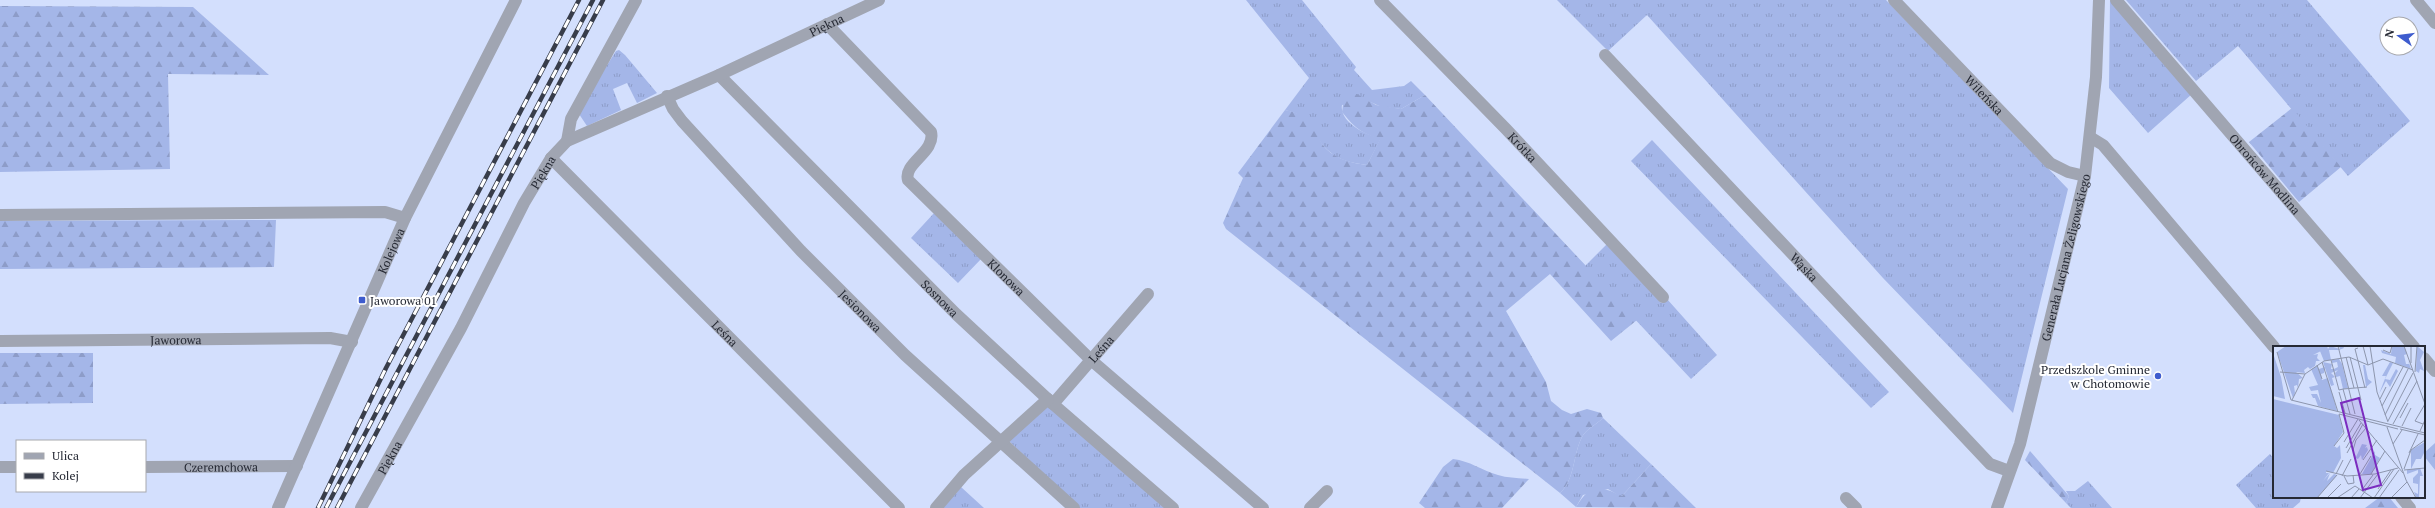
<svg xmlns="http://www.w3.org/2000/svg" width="2435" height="508" font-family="'PT Serif',serif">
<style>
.grass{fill:url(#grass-tufts)}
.forest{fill:url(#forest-firs)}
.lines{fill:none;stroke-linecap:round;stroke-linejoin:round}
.minor{stroke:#a0a5b2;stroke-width:12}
.rail-casing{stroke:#383d4a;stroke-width:4.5}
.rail{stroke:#fff;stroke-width:3;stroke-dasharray:9;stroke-linecap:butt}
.poi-dot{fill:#3e5cce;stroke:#fff;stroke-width:1.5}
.labels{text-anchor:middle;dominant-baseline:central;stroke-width:4;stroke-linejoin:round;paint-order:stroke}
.street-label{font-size:12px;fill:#252934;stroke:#fff}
.poi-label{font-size:12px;fill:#252934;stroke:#fff;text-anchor:start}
.inset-road{fill:none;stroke:#8d96ad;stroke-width:1}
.view{fill:#7b2cbf;fill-opacity:0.15;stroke:#7b2cbf;stroke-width:2}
.inset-edge{fill:none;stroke:#252934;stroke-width:2}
</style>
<defs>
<pattern id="grass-tufts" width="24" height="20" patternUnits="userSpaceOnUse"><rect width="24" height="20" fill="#a4b6e8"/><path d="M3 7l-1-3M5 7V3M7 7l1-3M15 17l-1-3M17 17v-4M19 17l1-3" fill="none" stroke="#8d9cc8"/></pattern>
<pattern id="forest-firs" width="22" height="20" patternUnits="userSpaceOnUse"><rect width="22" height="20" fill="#a4b6e8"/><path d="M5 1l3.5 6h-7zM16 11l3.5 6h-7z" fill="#8d9cc8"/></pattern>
</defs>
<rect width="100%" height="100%" fill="#d3dffd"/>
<!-- grass -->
<path class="grass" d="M 1246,0 L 1302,0 L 1356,67 L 1354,70 L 1372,90 L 1404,86 L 1411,81 L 1425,95 L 1401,109 L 1382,107 L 1368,101 L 1342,105 C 1339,122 1367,136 1381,138 L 1367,165 C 1355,163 1339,161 1330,152 C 1306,131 1325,121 1285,110 L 1309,78 Z
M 1557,0 L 1886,0 L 2068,189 L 2013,413 L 1883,278 L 1647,15 L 1608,51 Z
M 2110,0 L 2192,94 L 2148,133 L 2109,88 Z
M 2126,0 L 2307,0 L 2410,121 L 2348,176 L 2238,46 L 2196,81 Z
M 619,50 L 625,55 L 657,93 L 637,103 L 627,83 L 613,89 L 621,110 L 587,126 L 579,114 L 580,108 L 616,51 Z
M 1652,140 L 1889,392 L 1871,408 L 1631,161 Z
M 935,212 L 982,258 L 958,283 L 911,238 Z
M 1609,242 L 1661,303 L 1667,299 L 1717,355 L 1691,379 L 1585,266 Z
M 1047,404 L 1167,508 L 1079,508 L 1009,441 Z
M 1603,418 L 1651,464 L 1621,497 L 1608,489 L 1583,495 L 1576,507 L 1560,493 C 1575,480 1573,454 1582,437 C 1586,429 1596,425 1603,418 Z
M 2270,454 L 2274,459 L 2274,497 L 2301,497 L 2300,502 L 2293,508 L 2256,508 L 2236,485 Z
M 2088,481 L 2112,508 L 2071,508 L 2066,503 L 2069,496 L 2066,491 L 2075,491 Z
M 961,487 L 984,508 L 943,508 Z"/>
<!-- forest -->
<path class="forest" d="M 0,6 L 193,7 L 269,75 L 168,74 L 170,169 L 0,172 Z
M 1350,94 L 1357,94 L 1376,105 L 1401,109 L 1425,95 L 1637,320 L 1611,341 L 1550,274 L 1506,311 L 1546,382 L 1551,401 L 1562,410 L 1571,414 L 1587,409 L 1601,413 L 1603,418 C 1596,425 1586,429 1582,437 C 1573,454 1575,480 1560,493 L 1226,229 L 1223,223 L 1243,178 L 1238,173 L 1285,110 C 1294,112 1306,115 1313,123 C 1316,127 1317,135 1320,140 C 1328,157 1350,163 1367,165 L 1380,139 C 1361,133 1355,128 1342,112 L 1344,98 Z
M 2292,108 L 2341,167 L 2299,202 L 2249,142 Z
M 276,220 L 274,267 L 0,269 L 0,221 Z
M 0,353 L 93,353 L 93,403 L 0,404 Z
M 2435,443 L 2435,470 L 2424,456 L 2424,453 Z
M 2030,451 L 2069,496 L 2066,503 L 2025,460 Z
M 1453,459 C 1470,461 1481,470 1498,475 C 1508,478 1518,478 1529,479 L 1502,508 L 1425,508 L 1419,503 L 1443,467 Z
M 1651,464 L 1696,508 L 1576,507 C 1590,484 1599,485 1622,496 Z
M 2380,497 L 2389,497 L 2398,508 L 2365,508 Z"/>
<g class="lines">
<!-- minor -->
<g class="minor">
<path id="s1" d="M 1380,0 L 1506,129 L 1663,297"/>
<path id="s2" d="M 1894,0 L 2050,163 L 2068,172 L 2085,176"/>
<path id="s3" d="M 2116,0 L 2414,347"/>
<path d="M 2416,0 L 2435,23"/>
<path id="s4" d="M 827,24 L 931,132 C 936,152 903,163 908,180 L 1091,360 L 1263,508"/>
<path id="s5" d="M 1605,55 L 1990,464 L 2009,471"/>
<path id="s6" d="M 719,75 L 956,314 L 1053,404 L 1173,508"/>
<path id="s7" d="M 667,96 L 673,109 L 682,121 L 801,251 L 905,355 L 1074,508"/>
<path d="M 2090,137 L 2103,145 L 2274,347"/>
<path d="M 567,141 L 571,119 L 636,0"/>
<path id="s8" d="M 551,158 L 899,508"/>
<path d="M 0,215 L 385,212 L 405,218"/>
<path id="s9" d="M 0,341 L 330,338 L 352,342"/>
<path d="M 2424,358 L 2435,371"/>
<path id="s10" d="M 1053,404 L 1148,294"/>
<path d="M 0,467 L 17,467"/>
<path id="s11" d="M 145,467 L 297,466"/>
<path d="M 2401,497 L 2410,508"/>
<path d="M 1846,498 L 1856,508"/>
<path id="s12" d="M 278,508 L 405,218 L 516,0"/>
<path id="s13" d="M 361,508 L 461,328 L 524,203 L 551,158 L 567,141 L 719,75 L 879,0"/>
<path d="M 936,508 L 964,475 L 1048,399"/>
<path d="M 1310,508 L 1327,491"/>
<path id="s14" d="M 1997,508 L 2020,444 L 2085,176 L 2096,77 L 2099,0"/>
</g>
<!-- rail casing -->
<g class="rail-casing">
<path id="rail" d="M 318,508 L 386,368 L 579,0
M 326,508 L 593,0
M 337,508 L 603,0"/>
</g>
<!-- rail -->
<use href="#rail" class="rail"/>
</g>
<!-- markers -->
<g class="poi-dot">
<rect x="358" y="296" width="8" height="8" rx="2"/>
<circle cx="2158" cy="376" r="4"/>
</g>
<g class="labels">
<!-- street labels -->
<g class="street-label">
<text stroke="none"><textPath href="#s13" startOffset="706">Piękna</textPath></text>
<text stroke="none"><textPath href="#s2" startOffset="131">Wileńska</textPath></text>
<text stroke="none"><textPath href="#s1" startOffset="205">Krótka</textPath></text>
<text stroke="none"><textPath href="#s13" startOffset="382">Piękna</textPath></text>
<text stroke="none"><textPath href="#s3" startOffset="229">Obrońców Modlina</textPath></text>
<text stroke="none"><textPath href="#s12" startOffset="281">Kolejowa</textPath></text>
<text stroke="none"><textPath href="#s14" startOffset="260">Generała Lucjana Żeligowskiego</textPath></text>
<text stroke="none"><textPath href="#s5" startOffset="291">Wąska</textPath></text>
<text stroke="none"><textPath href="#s4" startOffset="344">Klonowa</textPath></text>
<text stroke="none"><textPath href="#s6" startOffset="314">Sosnowa</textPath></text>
<text stroke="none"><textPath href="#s7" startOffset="290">Jesionowa</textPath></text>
<text stroke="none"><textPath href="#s8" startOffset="247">Leśna</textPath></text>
<text stroke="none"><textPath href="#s9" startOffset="176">Jaworowa</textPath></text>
<text stroke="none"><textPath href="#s10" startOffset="73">Leśna</textPath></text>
<text stroke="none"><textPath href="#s13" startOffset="58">Piękna</textPath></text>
<text stroke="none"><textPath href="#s11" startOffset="76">Czeremchowa</textPath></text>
</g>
<!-- poi labels -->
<g class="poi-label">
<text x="370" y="300">Jaworowa 01</text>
<text x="2150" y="369" text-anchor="end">Przedszkole Gminne<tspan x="2150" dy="14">w Chotomowie</tspan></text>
</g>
</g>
<!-- overview -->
<g transform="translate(2273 346)">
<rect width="152" height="152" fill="#d3dffd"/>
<path d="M 45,0 L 54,0 L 55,3 L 57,0 L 67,3 L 66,0 L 70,0 L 71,2 L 66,4 L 56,4 L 58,14 L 51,15 ZM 117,16 L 120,17 L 112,33 L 117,34 L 123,23 L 125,25 L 117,41 L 113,35 L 106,48 L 113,30 L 109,30 ZM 152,96 L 152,105 L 148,113 L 143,113 L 138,123 L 138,104 ZM 102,105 L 102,109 L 107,112 L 98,128 L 89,128 ZM 147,122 L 150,130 L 147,130 L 146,152 L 143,152 L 141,146 L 145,148 L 145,138 L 140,137 L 140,132 L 145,127 L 145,124 L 134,128 L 134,124 Z" fill="#a4b6e8"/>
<path d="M 13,0 L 45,0 L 48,5 L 40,9 L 45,8 L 44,12 L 47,15 L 43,15 L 42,20 L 37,23 L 35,21 L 31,24 L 32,27 L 23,26 L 30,32 L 26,33 L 25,42 L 24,39 L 21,40 L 22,47 L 20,52 L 4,6 ZM 131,0 L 134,8 L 131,9 L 133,18 L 136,18 L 135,14 L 138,23 L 122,17 L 123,11 L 109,7 L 108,4 L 118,8 L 119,1 ZM 144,0 L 151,6 L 147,14 L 151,25 L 147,23 L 146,27 L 143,25 ZM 0,7 L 8,31 L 12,53 L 0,50 ZM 66,13 L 69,18 L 75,42 L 70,43 L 67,30 L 63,31 L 62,27 L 65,24 L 58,27 L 62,31 L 59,32 L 61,39 L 58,40 L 50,16 L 59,18 L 58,23 L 61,23 L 65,21 L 64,16 L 59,17 L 59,14 ZM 90,19 L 92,19 L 95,33 L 99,36 L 93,41 ZM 44,20 L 46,23 L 52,21 L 51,27 L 48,28 L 49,34 L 55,32 L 64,65 L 45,60 L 42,52 L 40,52 L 38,48 L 44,48 L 48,57 L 45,44 L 38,45 L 36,41 L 45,39 L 38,23 ZM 0,53 L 66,69 L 70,86 L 61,100 L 64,102 L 67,99 L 68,112 L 60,127 L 53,125 L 53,127 L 56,127 L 50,135 L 57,127 L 54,135 L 61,128 L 64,129 L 44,152 L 0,152 ZM 89,98 L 94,99 L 92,102 L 94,101 L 95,104 L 89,114 L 88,109 L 85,113 L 82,112 L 80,109 L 82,108 L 83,111 Z" fill="#a4b6e8"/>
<path class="inset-road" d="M 65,0 L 82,68M 90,0 L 95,19M 97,0 L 104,46 L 115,76M 131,0 L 152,58M 138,0 L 138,17M 85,2 L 82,3 L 92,42M 110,4 L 117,7 L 119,0M 4,6 L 18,54 L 152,87M 73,11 L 81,42M 77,11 L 88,54M 58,14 L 66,44 L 70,43M 49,16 L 65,66M 44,19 L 49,33M 7,26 L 32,28M 142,26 L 144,0M 70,43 L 77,68M 70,43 L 94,41M 66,46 L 72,67M 107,53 L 113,41M 19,54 L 32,28 L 51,15 L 76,11 L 95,19 L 110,13 L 140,24M 109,60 L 130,21M 112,69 L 135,23M 127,72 L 135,57M 86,74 L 130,127M 115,75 L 140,27M 120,78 L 144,35M 150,78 L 142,75 L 152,58M 129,80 L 138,62M 114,81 L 133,134 L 143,152M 127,83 L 152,89M 147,85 L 152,74M 71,96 L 85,73M 120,98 L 129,84M 61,100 L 71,87 L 66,68 L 125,83M 73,102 L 88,77M 80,104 L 83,94 L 93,82M 74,107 L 90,78M 136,107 L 145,88M 90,114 L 104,94M 131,123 L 138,104 L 152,94M 131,124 L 152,122M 53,125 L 74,130 L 102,128 L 125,122M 63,128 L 70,114M 87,128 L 98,110M 98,128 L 112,105M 69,130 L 78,113M 71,130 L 75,138 L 81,137 L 80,129M 105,143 L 118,124M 88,145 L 100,129M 44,152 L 64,129M 54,152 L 68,138M 64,152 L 82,140 L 100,152M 78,152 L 86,143M 87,152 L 105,128M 101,152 L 121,123M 106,152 L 126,124M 118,152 L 134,136"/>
<path class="view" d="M 86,52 L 108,139 L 90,144 L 68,57 Z"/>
<rect width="152" height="152" class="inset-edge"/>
</g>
<!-- legend -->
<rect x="16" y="440" width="130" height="52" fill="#ffffff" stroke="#a8a9ae"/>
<rect x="24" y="453" width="20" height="6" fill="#a0a5b2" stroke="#a8a9ae"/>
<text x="52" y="460" font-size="12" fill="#252934">Ulica</text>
<rect x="24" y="473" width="20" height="6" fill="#383d4a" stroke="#a8a9ae"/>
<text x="52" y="480" font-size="12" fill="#252934">Kolej</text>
<!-- north arrow -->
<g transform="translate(2399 36) rotate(284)"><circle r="19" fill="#ffffff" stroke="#a8a9ae"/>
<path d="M0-3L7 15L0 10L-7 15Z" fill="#3e5cce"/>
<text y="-6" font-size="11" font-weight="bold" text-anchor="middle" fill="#252934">N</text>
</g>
</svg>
